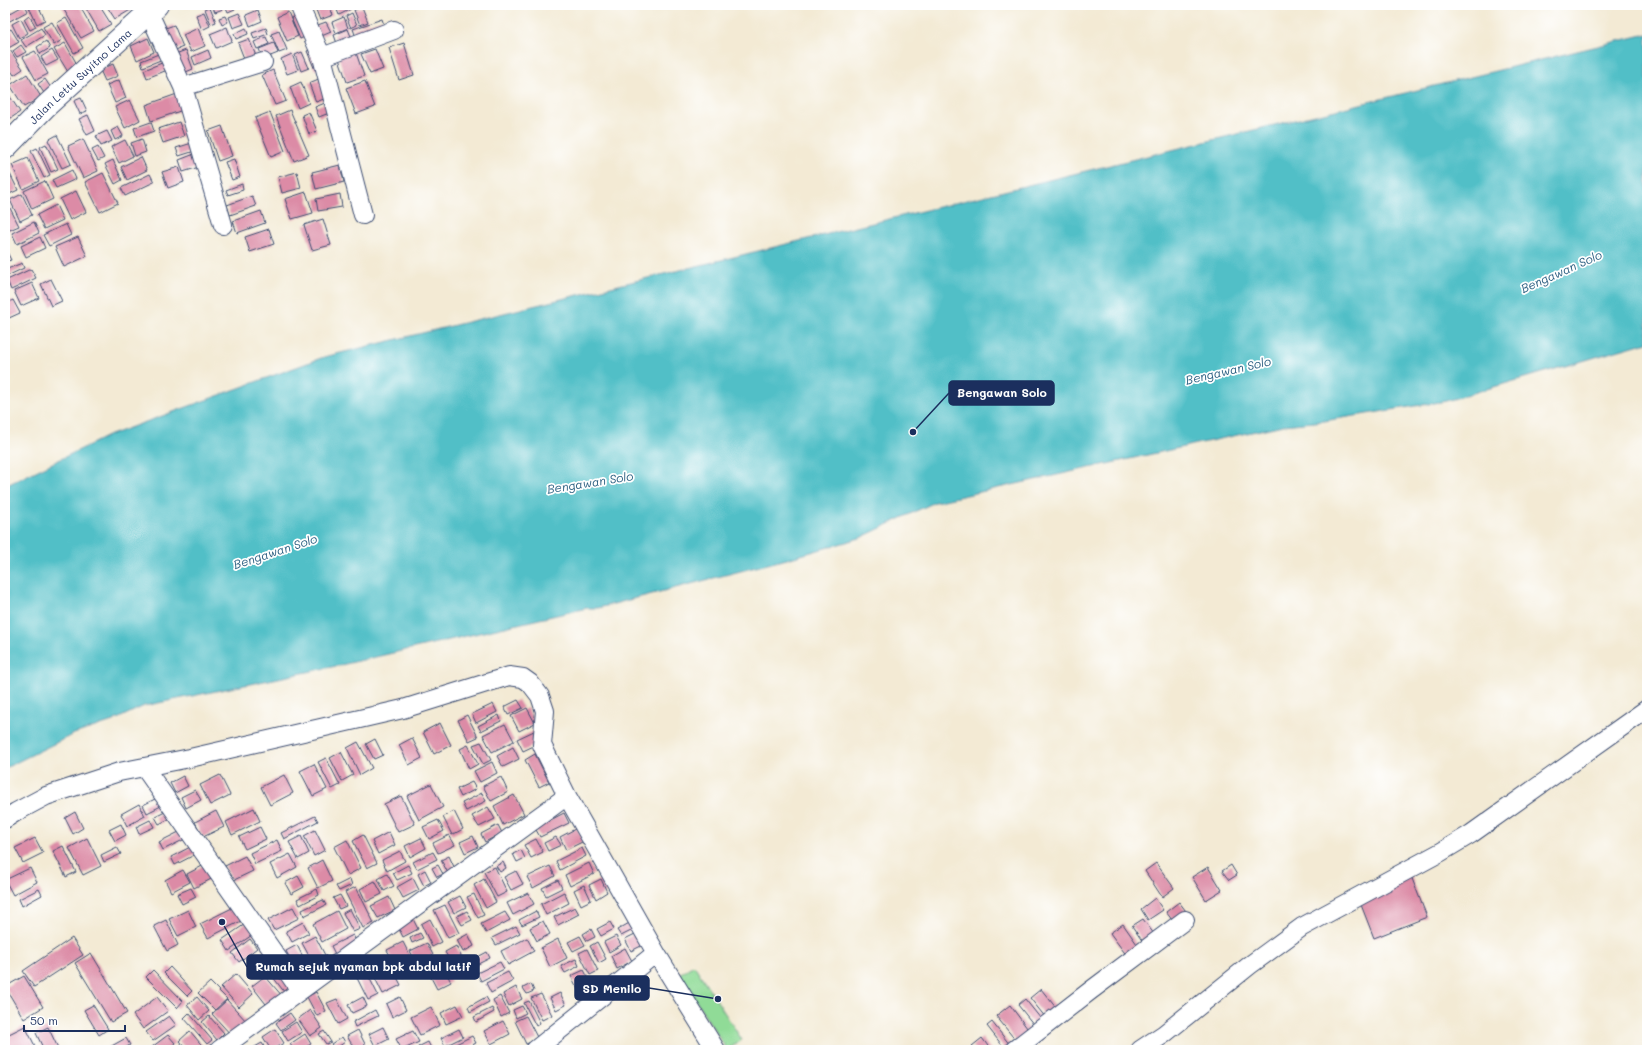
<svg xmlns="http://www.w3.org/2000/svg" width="1652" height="1055" font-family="Mali,sans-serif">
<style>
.green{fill:#90db97;stroke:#56857a}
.water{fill:#51bfc7;stroke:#367792}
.building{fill:#dc8ba6}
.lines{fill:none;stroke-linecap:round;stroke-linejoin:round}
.minor-casing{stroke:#3b4b70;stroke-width:20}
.major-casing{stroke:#3b4b70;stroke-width:24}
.minor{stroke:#fff;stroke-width:18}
.major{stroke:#fff;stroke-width:22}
.labels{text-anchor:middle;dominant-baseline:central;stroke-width:3.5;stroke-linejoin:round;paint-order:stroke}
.street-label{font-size:11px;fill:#1b2f5e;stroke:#fff}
.water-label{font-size:12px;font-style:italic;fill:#2e6183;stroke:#fff}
.leader{fill:none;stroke:#1b2f5e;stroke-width:1.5}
.callout-dot{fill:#1b2f5e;stroke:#fff;stroke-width:1.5}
.callout{fill:#1b2f5e;stroke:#1b2f5e;stroke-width:1.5}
.callout-label{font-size:12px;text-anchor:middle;font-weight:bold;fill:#fff}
</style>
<rect width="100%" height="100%" fill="#fff"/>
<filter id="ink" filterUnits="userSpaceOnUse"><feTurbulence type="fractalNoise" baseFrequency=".025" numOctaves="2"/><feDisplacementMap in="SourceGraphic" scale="8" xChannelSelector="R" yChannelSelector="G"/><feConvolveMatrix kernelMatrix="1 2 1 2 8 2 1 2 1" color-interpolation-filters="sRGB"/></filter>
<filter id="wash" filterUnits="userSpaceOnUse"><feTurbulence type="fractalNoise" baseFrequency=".012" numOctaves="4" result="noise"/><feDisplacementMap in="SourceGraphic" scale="16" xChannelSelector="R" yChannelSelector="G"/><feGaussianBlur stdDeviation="0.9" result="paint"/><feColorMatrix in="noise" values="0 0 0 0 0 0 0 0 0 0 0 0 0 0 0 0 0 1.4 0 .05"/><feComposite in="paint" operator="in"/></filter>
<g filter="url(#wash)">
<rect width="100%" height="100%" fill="#f3ead4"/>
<!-- green -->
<path class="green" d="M 694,965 L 742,1040 L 727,1050 L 679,974 Z"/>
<!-- water -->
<path class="water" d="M 1647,34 L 1647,342 L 1446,401 L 1324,421 L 1283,425 L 935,502 L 860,538 L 787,559 L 598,608 L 587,608 L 341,665 L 144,706 L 113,721 L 74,734 L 5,768 L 5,486 L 110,435 L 324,357 Z"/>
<g id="blocks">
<!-- building -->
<path class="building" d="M 25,5 L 28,11 L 8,22 L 5,16 Z
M 28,5 L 38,5 L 45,20 L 37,24 Z
M 61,5 L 79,5 L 94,31 L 81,38 Z
M 84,5 L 99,5 L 111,24 L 99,31 Z
M 106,5 L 139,5 L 115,19 Z
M 212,5 L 221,5 L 223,9 L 215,12 Z
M 225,5 L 234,5 L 235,9 L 228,12 Z
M 314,5 L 329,5 L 333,15 L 320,20 Z
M 335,5 L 349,5 L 351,9 L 339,15 Z
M 210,7 L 216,22 L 211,24 L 205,9 Z
M 362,7 L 368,22 L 360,25 L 354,10 Z
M 258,10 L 262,21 L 250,26 L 246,15 Z
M 204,12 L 210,26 L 202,30 L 196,15 Z
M 288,12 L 298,36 L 287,41 L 277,17 Z
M 239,13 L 244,24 L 233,28 L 229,17 Z
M 352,13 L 357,25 L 351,28 L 346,16 Z
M 301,14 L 309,35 L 300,39 L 291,18 Z
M 29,15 L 36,27 L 30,30 L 24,19 Z
M 225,16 L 228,22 L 222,25 L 219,18 Z
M 344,17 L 348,28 L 336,33 L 332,22 Z
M 66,18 L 83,48 L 74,53 L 57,23 Z
M 21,19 L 28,33 L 19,38 L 12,24 Z
M 382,19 L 386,31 L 357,40 L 353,29 Z
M 52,22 L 62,40 L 54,45 L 43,27 Z
M 326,22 L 331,32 L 319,37 L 315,26 Z
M 174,25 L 183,47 L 173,51 L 163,29 Z
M 227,27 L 232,41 L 216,48 L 210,34 Z
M 41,28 L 45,35 L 26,47 L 21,40 Z
M 198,28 L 205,46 L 191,52 L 183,35 Z
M 246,28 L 248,34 L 236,39 L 234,34 Z
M 266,28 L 268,34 L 254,39 L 252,33 Z
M 11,29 L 19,42 L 5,50 L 5,32 Z
M 348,29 L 354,44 L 339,49 L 334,35 Z
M 279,31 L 287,50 L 279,53 L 271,34 Z
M 266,37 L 269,44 L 257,49 L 254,42 Z
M 148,38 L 154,52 L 137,60 L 131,46 Z
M 249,39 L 256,56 L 245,61 L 238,43 Z
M 46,41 L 50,48 L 40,54 L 37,47 Z
M 65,43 L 78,66 L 68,72 L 54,49 Z
M 274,43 L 278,53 L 263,59 L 259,49 Z
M 404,43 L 414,75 L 399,80 L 389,48 Z
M 21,45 L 26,52 L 17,57 L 13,51 Z
M 315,48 L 322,66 L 315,70 L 307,51 Z
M 375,49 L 383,69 L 370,74 L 361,54 Z
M 10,50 L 23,69 L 14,75 L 5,62 L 5,54 Z
M 52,50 L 58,60 L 46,66 L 41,57 Z
M 186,50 L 193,69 L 181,74 L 173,55 Z
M 208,50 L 211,58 L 195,65 L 192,57 Z
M 355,50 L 364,76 L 347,82 L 338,56 Z
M 35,51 L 48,74 L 36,80 L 23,57 Z
M 302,52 L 309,68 L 301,71 L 295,55 Z
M 161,53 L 163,59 L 143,67 L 141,61 Z
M 292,54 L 298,70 L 287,74 L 281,59 Z
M 167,61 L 170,69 L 147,78 L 144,70 Z
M 113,64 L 118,76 L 105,81 L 100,70 Z
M 5,67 L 12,78 L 5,82 Z
M 273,70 L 286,101 L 275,105 L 262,75 Z
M 27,74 L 41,97 L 24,107 L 10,85 Z
M 321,78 L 329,97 L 316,102 L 309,83 Z
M 45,79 L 53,91 L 46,96 L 38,84 Z
M 119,80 L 126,98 L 115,103 L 107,85 Z
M 365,81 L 375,107 L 356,114 L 346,88 Z
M 301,82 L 309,103 L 298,108 L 290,87 Z
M 5,89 L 20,112 L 8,120 L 5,116 Z
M 177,94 L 183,110 L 151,121 L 146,105 Z
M 81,98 L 87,111 L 80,114 L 74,101 Z
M 130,100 L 140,120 L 125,128 L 115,107 Z
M 330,101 L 334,111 L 319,117 L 315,107 Z
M 290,110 L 309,155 L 294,161 L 276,116 Z
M 270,112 L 285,151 L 271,157 L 255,118 Z
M 309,112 L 317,131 L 309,134 L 302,115 Z
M 88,115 L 95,131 L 87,135 L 79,119 Z
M 151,122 L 154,131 L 137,137 L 134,128 Z
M 179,122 L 184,136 L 163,143 L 158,129 Z
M 222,126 L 232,156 L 218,161 L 208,131 Z
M 118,127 L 123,136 L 115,140 L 111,131 Z
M 107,131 L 112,141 L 101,146 L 96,136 Z
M 57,135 L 71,164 L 62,168 L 48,140 Z
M 83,139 L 98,171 L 83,178 L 68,146 Z
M 142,139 L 146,152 L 135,156 L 131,143 Z
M 125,140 L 133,156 L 119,163 L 111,147 Z
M 195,142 L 198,150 L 179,156 L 176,148 Z
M 46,144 L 58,169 L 51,172 L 40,147 Z
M 98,147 L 104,158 L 98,161 L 92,150 Z
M 37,148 L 50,175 L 44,178 L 31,151 Z
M 197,153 L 202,166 L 183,172 L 179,160 Z
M 141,157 L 147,170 L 127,180 L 121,167 Z
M 28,158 L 39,181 L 23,189 L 12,165 Z
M 234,159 L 240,177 L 232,180 L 225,162 Z
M 113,160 L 122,180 L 115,184 L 105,164 Z
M 340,165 L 344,182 L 316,189 L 312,172 Z
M 179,167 L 184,182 L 168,188 L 162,172 Z
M 72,170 L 76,179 L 56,188 L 52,180 Z
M 297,172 L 301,188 L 282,193 L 278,177 Z
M 103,173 L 118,203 L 100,212 L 85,182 Z
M 10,174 L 18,190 L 5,196 L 5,177 Z
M 150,174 L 154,182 L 125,196 L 121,188 Z
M 45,181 L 53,199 L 32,209 L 24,191 Z
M 242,184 L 243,190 L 228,195 L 226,190 Z
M 76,191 L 86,212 L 70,220 L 60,199 Z
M 306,192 L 313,213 L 292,219 L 285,199 Z
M 22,194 L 32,215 L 20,221 L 10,200 Z
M 340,194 L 342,207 L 318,211 L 316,199 Z
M 252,196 L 256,206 L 230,215 L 227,205 Z
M 56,205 L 63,220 L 44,229 L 37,215 Z
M 9,206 L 19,226 L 5,232 L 5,208 Z
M 261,211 L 265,223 L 237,233 L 233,221 Z
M 323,219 L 331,245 L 312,250 L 304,225 Z
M 34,222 L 39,233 L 17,244 L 12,233 Z
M 66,224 L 71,235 L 49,246 L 43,235 Z
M 269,229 L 274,244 L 250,252 L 245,237 Z
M 40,237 L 45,248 L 26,257 L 21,246 Z
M 78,237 L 87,256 L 64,267 L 55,247 Z
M 5,248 L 11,260 L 5,262 Z
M 22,263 L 24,268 L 5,277 L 5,270 Z
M 31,269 L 36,278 L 11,290 L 7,280 Z
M 51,279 L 62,301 L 51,306 L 41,284 Z
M 32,283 L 39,298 L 21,306 L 14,291 Z
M 13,300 L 20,313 L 9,318 L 5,308 L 5,304 Z
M 518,700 L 523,708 L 508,715 L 504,707 Z
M 493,704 L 497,712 L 476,723 L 472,714 Z
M 527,708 L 535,723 L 519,731 L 511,716 Z
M 467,715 L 478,737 L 469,741 L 458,720 Z
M 499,715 L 501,721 L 481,731 L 478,726 Z
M 440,723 L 451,745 L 434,754 L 423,732 Z
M 505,724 L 514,741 L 492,752 L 483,735 Z
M 534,731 L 540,743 L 523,751 L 517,739 Z
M 412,738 L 422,758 L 409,765 L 399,745 Z
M 375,739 L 383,755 L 374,759 L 366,744 Z
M 358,742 L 372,768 L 360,775 L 347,748 Z
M 481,742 L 491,760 L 483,764 L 473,745 Z
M 468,745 L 478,764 L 469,769 L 460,749 Z
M 513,747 L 519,759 L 503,767 L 497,756 Z
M 341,752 L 353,775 L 342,781 L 330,758 Z
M 535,754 L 549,782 L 539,787 L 525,760 Z
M 326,758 L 340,785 L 332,789 L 318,762 Z
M 492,762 L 497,773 L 480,782 L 474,771 Z
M 314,764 L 327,789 L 313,796 L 300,771 Z
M 220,775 L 230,795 L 210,805 L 200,785 Z
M 284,775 L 293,793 L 270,805 L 261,787 Z
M 183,776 L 188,786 L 175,793 L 170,783 Z
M 501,777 L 508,792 L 491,801 L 483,786 Z
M 472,782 L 476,789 L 461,797 L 457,789 Z
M 431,784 L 443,807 L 419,820 L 407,796 Z
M 195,790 L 201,800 L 186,808 L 181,797 Z
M 482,793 L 486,801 L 466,811 L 462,803 Z
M 514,795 L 524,814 L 503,825 L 494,806 Z
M 161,796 L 165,804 L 147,813 L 143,805 Z
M 401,796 L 415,824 L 398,832 L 384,804 Z
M 139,804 L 145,816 L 127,826 L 121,814 Z
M 488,807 L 495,819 L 479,827 L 472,816 Z
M 254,808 L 260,821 L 232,835 L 226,822 Z
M 169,810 L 173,817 L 159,824 L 155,817 Z
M 216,811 L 224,827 L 203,837 L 195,822 Z
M 454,811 L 463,829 L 452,835 L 443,817 Z
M 75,812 L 83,828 L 73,834 L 65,818 Z
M 564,813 L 569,823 L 540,837 L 535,828 Z
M 315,816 L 318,821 L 284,839 L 281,833 Z
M 150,820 L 154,827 L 139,834 L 136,827 Z
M 438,820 L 444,831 L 429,839 L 423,827 Z
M 121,824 L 126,835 L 115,841 L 109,830 Z
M 498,825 L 502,833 L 485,842 L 481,834 Z
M 260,827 L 266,839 L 245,849 L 239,837 Z
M 577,828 L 584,841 L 566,850 L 560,837 Z
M 315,830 L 325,850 L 314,856 L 304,836 Z
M 181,831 L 185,839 L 163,850 L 159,842 Z
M 389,832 L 395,845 L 378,854 L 372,841 Z
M 363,835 L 377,863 L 367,868 L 353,841 Z
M 449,835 L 455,845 L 438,853 L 433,843 Z
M 301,836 L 309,853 L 298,859 L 289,842 Z
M 473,836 L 478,847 L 465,853 L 460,842 Z
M 556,837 L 561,845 L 548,851 L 544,843 Z
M 35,838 L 43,853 L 23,863 L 15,848 Z
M 87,838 L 101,866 L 83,875 L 69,848 Z
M 421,838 L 426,848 L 410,857 L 405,846 Z
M 536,839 L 543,852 L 531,858 L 524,845 Z
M 277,840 L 282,851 L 255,864 L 250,853 Z
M 347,840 L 361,868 L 348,875 L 334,847 Z
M 194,845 L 198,853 L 175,865 L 171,857 Z
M 63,846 L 76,872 L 66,877 L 53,851 Z
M 117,847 L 121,854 L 104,862 L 101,855 Z
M 582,848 L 586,856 L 560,870 L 556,861 Z
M 521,850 L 525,858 L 517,862 L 513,854 Z
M 400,851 L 405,861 L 387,871 L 382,860 Z
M 433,852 L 437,859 L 417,869 L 413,862 Z
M 290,854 L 297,867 L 277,878 L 270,864 Z
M 245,856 L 253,871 L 232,881 L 225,866 Z
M 449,856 L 455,869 L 448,873 L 441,860 Z
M 322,860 L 332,881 L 318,888 L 308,868 Z
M 503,862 L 506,868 L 500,872 L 496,866 Z
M 208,863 L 215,877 L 194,888 L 187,874 Z
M 589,863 L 594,874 L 570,886 L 565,875 Z
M 1156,863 L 1174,888 L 1162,897 L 1145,871 Z
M 408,865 L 412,873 L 397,880 L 393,873 Z
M 438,865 L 443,874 L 437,877 L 432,868 Z
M 1231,865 L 1237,875 L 1229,880 L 1222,871 Z
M 550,866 L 555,876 L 533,888 L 527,877 Z
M 495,867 L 507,892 L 497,897 L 484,872 Z
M 1208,867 L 1222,890 L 1206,900 L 1192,877 Z
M 30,868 L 37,882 L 13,895 L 5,880 Z
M 183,870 L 190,882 L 171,892 L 165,880 Z
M 425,870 L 431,882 L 424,886 L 418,874 Z
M 516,871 L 523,884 L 511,890 L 504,877 Z
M 387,874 L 394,886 L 384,891 L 378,879 Z
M 298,876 L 304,887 L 291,894 L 285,883 Z
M 1411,876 L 1427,917 L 1374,938 L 1358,897 Z
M 413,878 L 419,890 L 403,898 L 397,887 Z
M 350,879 L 352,885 L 339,891 L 336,886 Z
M 484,879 L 496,902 L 486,908 L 474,885 Z
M 601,879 L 607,892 L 596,899 L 589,885 Z
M 558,880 L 562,888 L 546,896 L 542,888 Z
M 375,881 L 382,894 L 366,902 L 360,889 Z
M 584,885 L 591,900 L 581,905 L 574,890 Z
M 356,887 L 374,923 L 363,928 L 345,892 Z
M 191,888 L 196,897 L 182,904 L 177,894 Z
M 39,889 L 42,895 L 22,906 L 19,899 Z
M 317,889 L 319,895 L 300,905 L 297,899 Z
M 564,892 L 569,903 L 546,915 L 541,904 Z
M 528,893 L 534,904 L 513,915 L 507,903 Z
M 474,894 L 484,915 L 478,918 L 467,897 Z
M 340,895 L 346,906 L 339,909 L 333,898 Z
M 460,896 L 466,907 L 454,913 L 448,902 Z
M 389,897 L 395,910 L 378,918 L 371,906 Z
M 1155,898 L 1163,910 L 1148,920 L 1141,909 Z
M 323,900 L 326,905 L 304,916 L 302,910 Z
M 1179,902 L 1189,915 L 1176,925 L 1166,912 Z
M 445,905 L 459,933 L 448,938 L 434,910 Z
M 236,906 L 243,920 L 208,938 L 200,924 Z
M 293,907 L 299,918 L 274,930 L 268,920 Z
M 575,907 L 579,914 L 558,925 L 554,917 Z
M 350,909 L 360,929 L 353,932 L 343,913 Z
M 188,910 L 196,927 L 178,936 L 169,919 Z
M 337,911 L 346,929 L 322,942 L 313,924 Z
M 467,911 L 472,920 L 462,925 L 457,916 Z
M 536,911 L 539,917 L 522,925 L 519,920 Z
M 505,912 L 510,920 L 486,933 L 481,924 Z
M 412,917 L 418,929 L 403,937 L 397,925 Z
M 430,919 L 442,942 L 432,947 L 421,924 Z
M 1143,919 L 1154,934 L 1143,942 L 1132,926 Z
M 166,920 L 178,945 L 167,951 L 154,926 Z
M 543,921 L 550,934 L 537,941 L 530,928 Z
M 248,922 L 255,933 L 229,951 L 222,940 Z
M 303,922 L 309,933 L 292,942 L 286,931 Z
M 610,922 L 614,929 L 601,936 L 597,929 Z
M 631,922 L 635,929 L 621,936 L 617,930 Z
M 1123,924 L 1139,947 L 1127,956 L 1110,933 Z
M 516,926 L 520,933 L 496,945 L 492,938 Z
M 591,929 L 595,937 L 587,941 L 583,934 Z
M 639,932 L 645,944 L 631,951 L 625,939 Z
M 420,933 L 423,938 L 412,943 L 410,938 Z
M 468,934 L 474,946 L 463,952 L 457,940 Z
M 353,935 L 359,947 L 337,958 L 331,946 Z
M 315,936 L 326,957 L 313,963 L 302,943 Z
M 580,936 L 585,945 L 573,951 L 568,942 Z
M 616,936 L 621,945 L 609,952 L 604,942 Z
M 72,938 L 83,955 L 34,987 L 23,971 Z
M 527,938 L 534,951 L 508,965 L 501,951 Z
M 250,939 L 257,948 L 239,962 L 232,953 Z
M 558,939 L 567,958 L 550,967 L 541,948 Z
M 403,942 L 417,970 L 402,978 L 387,950 Z
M 597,942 L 606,959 L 599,963 L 590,946 Z
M 427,943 L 433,955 L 417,964 L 410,951 Z
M 297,945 L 310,971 L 299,976 L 286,951 Z
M 456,946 L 466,966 L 456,972 L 445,952 Z
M 625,948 L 632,961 L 617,969 L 611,956 Z
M 268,949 L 281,966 L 270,974 L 257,957 Z
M 587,949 L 598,971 L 590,975 L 579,953 Z
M 487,952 L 490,958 L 474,966 L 472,960 Z
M 91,953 L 127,1013 L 111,1022 L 75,963 Z
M 386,956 L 401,985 L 383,994 L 369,966 Z
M 439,959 L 451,982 L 437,989 L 425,966 Z
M 576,959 L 579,966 L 565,973 L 561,966 Z
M 500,962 L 504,969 L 481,981 L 477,973 Z
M 170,967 L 192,991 L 187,996 L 164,973 Z
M 153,970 L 183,1001 L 177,1008 L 146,977 Z
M 283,970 L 295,986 L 285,993 L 273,977 Z
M 584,970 L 596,993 L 583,999 L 571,976 Z
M 508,972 L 513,981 L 491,993 L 486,983 Z
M 367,973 L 378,995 L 368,1000 L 357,978 Z
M 236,974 L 253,994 L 239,1007 L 221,987 Z
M 24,976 L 43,1007 L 24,1019 L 5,987 Z
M 265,976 L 283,997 L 269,1008 L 252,986 Z
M 210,982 L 227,999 L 215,1010 L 198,993 Z
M 531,984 L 534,991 L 527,994 L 523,988 Z
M 516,987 L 522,999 L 509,1006 L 503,994 Z
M 1041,989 L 1057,1009 L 1046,1018 L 1030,998 Z
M 316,992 L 326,1011 L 317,1016 L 307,997 Z
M 560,993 L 566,1005 L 556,1010 L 550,998 Z
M 541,994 L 552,1015 L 542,1020 L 531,998 Z
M 500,996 L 509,1013 L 501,1017 L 493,1000 Z
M 157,997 L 168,1011 L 143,1029 L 133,1015 Z
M 197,997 L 209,1011 L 199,1020 L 187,1005 Z
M 363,997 L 367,1006 L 352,1013 L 348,1005 Z
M 400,997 L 406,1010 L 392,1017 L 386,1004 Z
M 486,997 L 489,1002 L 470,1012 L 468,1007 Z
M 337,999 L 347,1019 L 338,1024 L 327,1003 Z
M 1025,999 L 1041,1019 L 1034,1025 L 1018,1005 Z
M 227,1000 L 247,1022 L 232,1036 L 212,1014 Z
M 529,1001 L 540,1023 L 536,1026 L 524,1003 Z
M 93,1005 L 108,1029 L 99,1035 L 84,1010 Z
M 457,1005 L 463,1016 L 446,1024 L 441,1013 Z
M 1010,1005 L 1030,1032 L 1017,1042 L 996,1016 Z
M 522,1006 L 526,1013 L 516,1018 L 513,1010 Z
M 431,1007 L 440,1025 L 420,1035 L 411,1017 Z
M 492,1008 L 494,1012 L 476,1022 L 474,1017 Z
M 310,1010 L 322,1028 L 310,1036 L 298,1019 Z
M 375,1010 L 378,1016 L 355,1027 L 353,1022 Z
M 189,1013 L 212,1040 L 207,1044 L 184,1018 Z
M 290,1013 L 295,1020 L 281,1030 L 276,1023 Z
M 169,1016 L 176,1025 L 153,1041 L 146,1032 Z
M 209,1016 L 224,1033 L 217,1040 L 202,1022 Z
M 526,1016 L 538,1039 L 526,1044 L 515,1021 Z
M 503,1021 L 510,1034 L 491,1044 L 484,1031 Z
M 296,1022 L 302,1032 L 288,1041 L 282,1031 Z
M 992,1022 L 1010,1045 L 1005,1049 L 987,1026 Z
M 25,1026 L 37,1050 L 5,1050 L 5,1036 Z
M 48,1027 L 59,1050 L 44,1050 L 36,1033 Z
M 383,1027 L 389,1039 L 375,1046 L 369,1034 Z
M 275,1029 L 284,1043 L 271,1050 L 263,1037 Z
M 459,1029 L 463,1037 L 445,1046 L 441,1038 Z
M 358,1030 L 367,1048 L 363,1050 L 355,1050 L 347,1036 Z
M 190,1031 L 205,1049 L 204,1050 L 187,1050 L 179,1041 Z
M 324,1031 L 331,1042 L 326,1044 L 319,1034 Z
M 413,1031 L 419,1042 L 402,1050 L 396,1039 Z
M 305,1034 L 311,1044 L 301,1050 L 294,1050 L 290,1044 Z
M 168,1035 L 175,1043 L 167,1050 L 154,1050 L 152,1047 Z
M 472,1036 L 476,1043 L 462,1050 L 444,1050 Z
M 342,1037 L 345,1042 L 335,1049 L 331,1044 Z
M 126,1038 L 130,1045 L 122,1050 L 109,1050 L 108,1048 Z
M 982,1038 L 991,1050 L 976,1050 L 972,1046 Z
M 428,1042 L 432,1050 L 419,1050 L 418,1047 Z
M 262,1043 L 266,1050 L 254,1050 L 253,1048 Z"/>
</g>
</g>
<g filter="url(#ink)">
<use href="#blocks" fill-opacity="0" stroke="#3b4b70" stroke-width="1"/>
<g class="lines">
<!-- minor casing -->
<g class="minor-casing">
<path id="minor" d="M 299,5 L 322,57 L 363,215
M 149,13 L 183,87 L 223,225
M 322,57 L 394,30
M 183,87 L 263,62
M 144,767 L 300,990
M 5,819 L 16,812 L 46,796 L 119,772 L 190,758 L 403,709 L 509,676 L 523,678 L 530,683 L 540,696 L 545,711 L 542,745 L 567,796
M 219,1050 L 567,796 L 656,953
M 535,1050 L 656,953 L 716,1050
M 1014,1050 L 1090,991 L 1185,920
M 1140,1050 L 1164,1034 L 1250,965 L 1302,927 L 1441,852 L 1471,834 L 1647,709"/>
</g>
<!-- major casing -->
<g class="major-casing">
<g id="major">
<path id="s1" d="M 5,148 L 46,106 L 157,5"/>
</g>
</g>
<!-- minor -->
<use href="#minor" class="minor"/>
<!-- major -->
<use href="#major" class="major"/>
</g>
</g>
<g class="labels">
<!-- street labels -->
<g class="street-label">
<text stroke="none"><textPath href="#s1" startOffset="104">Jalan Lettu Suyitno Lama</textPath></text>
</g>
<!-- water labels -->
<g class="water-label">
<text transform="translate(1561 271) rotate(-24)">Bengawan Solo</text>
<text transform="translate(1228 370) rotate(-13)">Bengawan Solo</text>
<text transform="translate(590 482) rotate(-9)">Bengawan Solo</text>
<text transform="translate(275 551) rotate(-18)">Bengawan Solo</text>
</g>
</g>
<!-- callouts -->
<path class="leader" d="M913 432L949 393M222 922L247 967M718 999L649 988"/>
<g class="callout-dot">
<circle cx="913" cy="432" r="4"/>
<circle cx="222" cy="922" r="4"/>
<circle cx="718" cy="999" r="4"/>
</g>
<g class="callout">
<rect x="949" y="381" width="105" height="24" rx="4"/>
<rect x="247" y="955" width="232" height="24" rx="4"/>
<rect x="575" y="976" width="74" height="24" rx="4"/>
</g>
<g class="callout-label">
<text x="1002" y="397">Bengawan Solo</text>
<text x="363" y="971">Rumah sejuk nyaman bpk abdul latif</text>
<text x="612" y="993">SD Menilo</text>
</g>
<!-- margin -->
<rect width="1652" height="1055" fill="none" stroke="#fff" stroke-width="20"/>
<!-- scale -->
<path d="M24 1025v6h101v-6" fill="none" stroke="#1b2f5e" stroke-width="2"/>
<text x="30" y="1025" font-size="12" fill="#1b2f5e" stroke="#ffffff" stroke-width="3" paint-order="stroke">50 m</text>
</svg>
